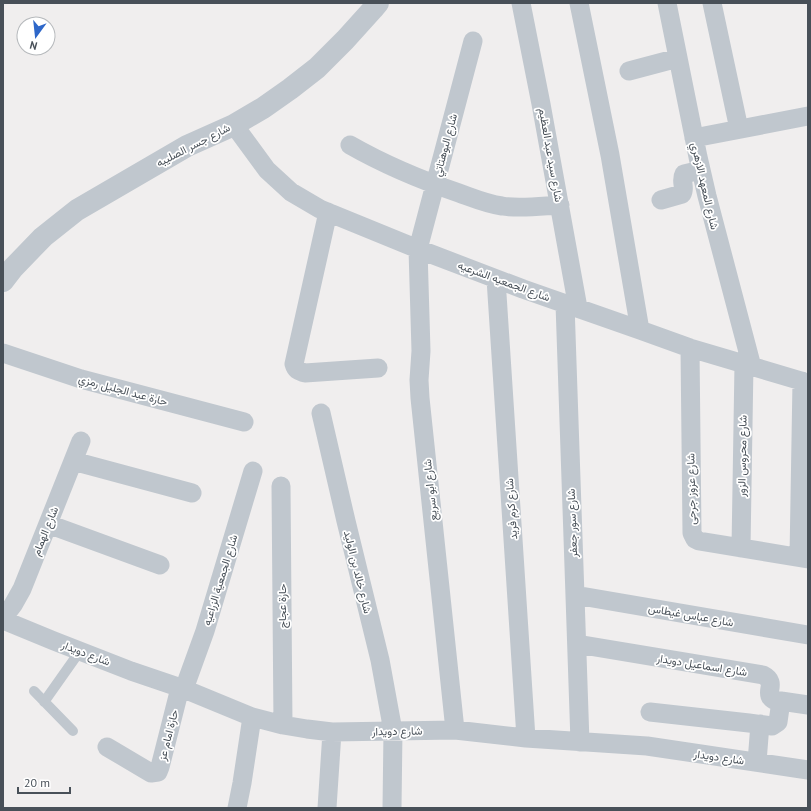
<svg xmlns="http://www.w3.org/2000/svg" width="811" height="811" font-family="'PT Sans',Vazirmatn,sans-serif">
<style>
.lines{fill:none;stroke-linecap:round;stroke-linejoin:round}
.service{stroke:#c0c7ce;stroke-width:10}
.minor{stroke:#c0c7ce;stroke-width:19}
.tertiary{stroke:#c0c7ce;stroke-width:22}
.labels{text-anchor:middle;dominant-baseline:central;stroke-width:3.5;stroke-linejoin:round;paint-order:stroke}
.street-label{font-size:11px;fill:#485058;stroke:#fff}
</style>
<rect width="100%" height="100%" fill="#f0eeee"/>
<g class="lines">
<!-- service -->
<path class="service" d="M 34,691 L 73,731
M 44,702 L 80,651"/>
<!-- minor -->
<path class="minor" d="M 521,3 L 541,104 L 578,308
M 579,3 L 610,155 L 640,330
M 667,3 L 698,157 L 707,196 L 752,367
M 712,3 L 739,129
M 629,71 L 678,58
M 234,125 L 267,170 L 291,192 L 320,209 L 418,249 L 523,289 L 640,330 L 690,348 L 808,383
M 694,138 L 808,116
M 350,145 C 385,165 421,180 459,193 C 473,198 487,204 502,206 C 519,209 542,206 560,205
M 661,200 L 682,194 C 686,188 680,181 684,174 L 701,170
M 328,212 L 294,364 C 296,371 299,371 305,373 L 378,368
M 496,279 L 526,738
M 565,304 L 580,742
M 690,348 L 692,533 L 695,539 L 699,541 L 808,559
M 3,353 L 81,379 L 244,422
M 321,413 L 346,521 L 380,660 L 393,731 L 392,808
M 73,461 L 192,493
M 281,486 L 283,725
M 48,524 L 160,565
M 741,548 L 744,364
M 799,557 L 802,381
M 575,595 L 808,635
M 3,618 L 13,605 L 22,589 L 81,441
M 3,620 L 54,641 L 131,671 L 184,689 L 252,717 L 283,725 L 307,729 L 332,732 L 455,730 L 526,738 L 647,746 L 808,770
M 577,644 L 763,675 C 779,683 762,694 774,700 L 808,705
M 184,689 L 205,631 L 253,471
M 650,712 L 749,723 L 772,726 L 778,722 L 781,701
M 455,730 L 420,398 L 419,380 L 421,351 L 418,249 L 473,41
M 107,747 L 151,773 L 158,772 L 160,767 L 180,688
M 757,762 L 760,724
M 237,808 L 242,783 L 252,717
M 327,808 L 332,732"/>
<!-- tertiary -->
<path class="tertiary" d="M 3,281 L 13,268 L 43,237 L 77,210 L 187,146 L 234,125 L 263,108 L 290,89 L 317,68 L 345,40 L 373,9 L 378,3"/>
</g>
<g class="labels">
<!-- street labels -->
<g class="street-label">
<text transform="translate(193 145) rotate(-27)">شارع جسر الصليبه</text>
<text transform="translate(445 145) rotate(-75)">شارع البوهتاتي</text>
<text transform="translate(551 155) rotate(80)">شارع سيد عبد العظيم</text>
<text transform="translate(705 186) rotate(77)">شارع المعهد الازهري</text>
<text transform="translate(504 281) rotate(20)">شارع الجمعيه الشرعيه</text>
<text transform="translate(123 390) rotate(15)">حارة عبد الجليل رمزي</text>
<text transform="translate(742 456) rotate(-89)">شارع محروس الزور</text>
<text transform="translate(691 489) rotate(-91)">شارع عزوز جرحى</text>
<text transform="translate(430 490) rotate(-96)">شارع ابو سريع</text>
<text transform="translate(511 509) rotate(-94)">شارع كرم فريد</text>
<text transform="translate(572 523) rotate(-92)">شارع سور جعفر</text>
<text transform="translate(45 531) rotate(-68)">شارع الهمام</text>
<text transform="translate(358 572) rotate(76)">شارع خالد بن الوليد</text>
<text transform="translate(220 580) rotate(-73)">شارع الجمعية الزراعيه</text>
<text transform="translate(282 606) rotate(-90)">حارة عجاج</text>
<text transform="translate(691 615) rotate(10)">شارع عباس غيطاس</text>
<text transform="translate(86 653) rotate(21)">شارع دويدار</text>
<text transform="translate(702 665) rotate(9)">شارع اسماعيل دويدار</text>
<text transform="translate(397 731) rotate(-1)">شارع دويدار</text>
<text transform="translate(168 735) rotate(-76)">حارة امام عز</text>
<text transform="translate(719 757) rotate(8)">شارع دويدار</text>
</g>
</g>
<!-- border -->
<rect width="811" height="811" fill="none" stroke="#485058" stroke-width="8"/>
<!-- north arrow -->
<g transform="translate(36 36) rotate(195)"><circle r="19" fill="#ffffff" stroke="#b6b9bc"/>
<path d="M0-3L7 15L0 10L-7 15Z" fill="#2e67c9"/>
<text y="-6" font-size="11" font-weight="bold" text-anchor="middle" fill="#485058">N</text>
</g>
<!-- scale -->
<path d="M18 787v6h52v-6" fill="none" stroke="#485058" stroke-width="2"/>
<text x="24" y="787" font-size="12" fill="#485058" stroke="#ffffff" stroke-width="3" paint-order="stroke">20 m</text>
</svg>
